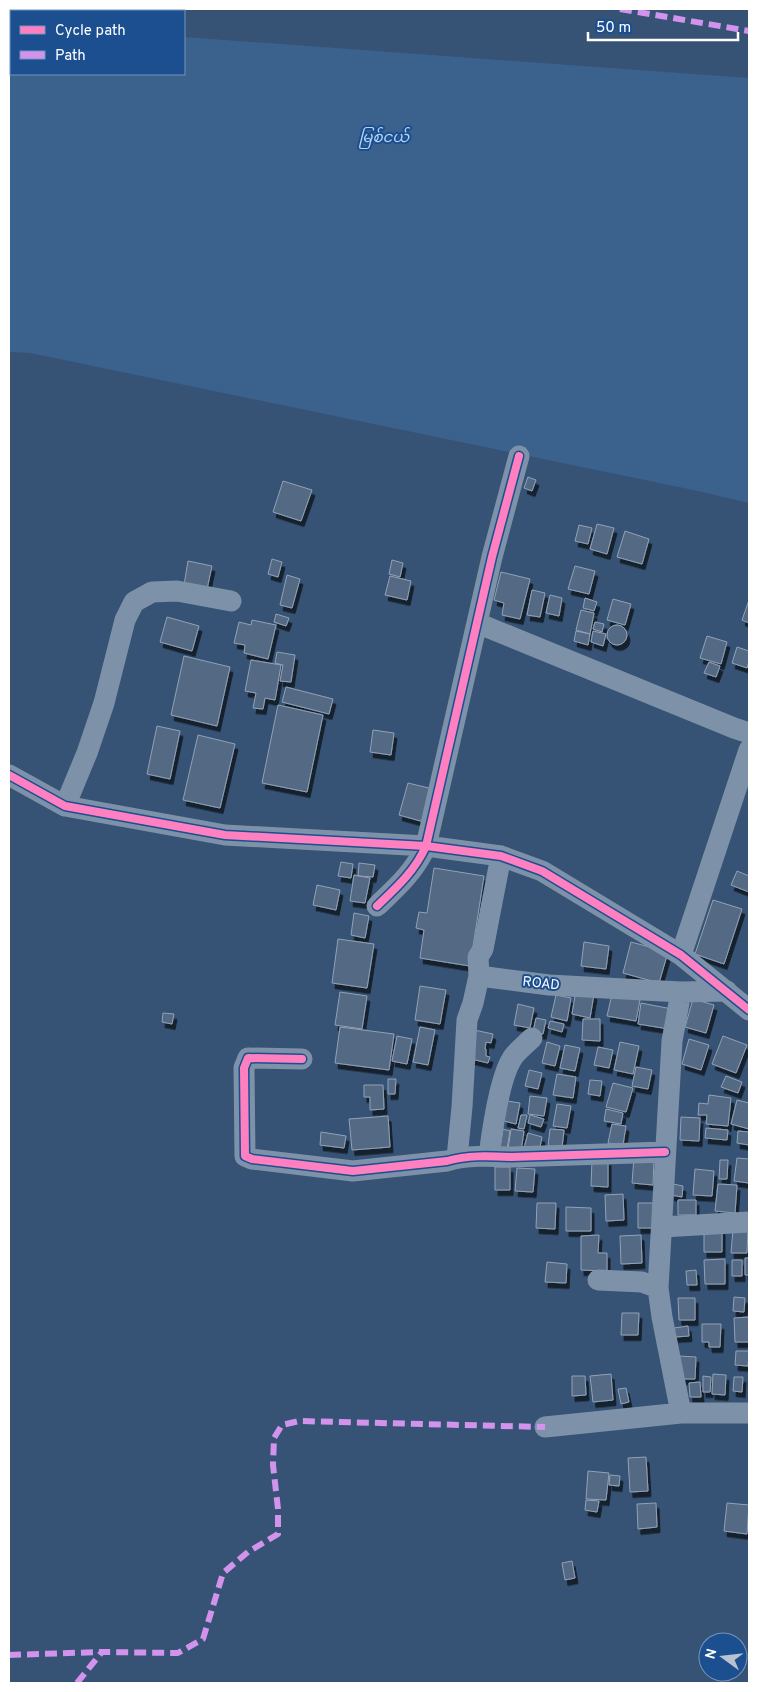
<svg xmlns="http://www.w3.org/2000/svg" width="758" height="1692" font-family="Overpass,'Noto Sans Myanmar',sans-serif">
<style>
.water{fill:#3b618d}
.building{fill:#526984;stroke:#92a2b6;filter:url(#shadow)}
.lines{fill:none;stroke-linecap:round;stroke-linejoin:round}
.street{stroke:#7d92a8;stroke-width:21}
.quiet{stroke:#d193ec;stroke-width:6;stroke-dasharray:12 6;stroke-linecap:butt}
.cycleway-casing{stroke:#1b4f8f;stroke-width:11}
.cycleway{stroke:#ff80c0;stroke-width:8}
.labels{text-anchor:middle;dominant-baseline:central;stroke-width:4;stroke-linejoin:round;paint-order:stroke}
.street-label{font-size:14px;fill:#fff;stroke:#1b4f8f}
.water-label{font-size:15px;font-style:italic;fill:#b5d3f5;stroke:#1b4f8f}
</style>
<defs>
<filter id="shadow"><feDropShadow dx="3" dy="5.5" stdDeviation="0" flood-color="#0009"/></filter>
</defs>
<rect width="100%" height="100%" fill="#365274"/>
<!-- water -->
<path class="water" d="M 9,25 L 11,25 L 11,74 L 184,74 L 184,37 L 749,78 L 749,503 L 693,490 L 30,353 L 9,352 Z"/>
<!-- building -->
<path class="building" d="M 528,477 L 536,480 L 532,491 L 524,488 Z
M 283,481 L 312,490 L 301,521 L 273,512 Z
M 597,524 L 614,528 L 607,554 L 590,549 Z
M 579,525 L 592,528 L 588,544 L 575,541 Z
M 625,531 L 649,539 L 642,564 L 617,557 Z
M 272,559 L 282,562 L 278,577 L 268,574 Z
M 392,560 L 403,563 L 400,577 L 389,574 Z
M 188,561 L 212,566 L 207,589 L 184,585 Z
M 575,566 L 595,571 L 589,594 L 568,589 Z
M 501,572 L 530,579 L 520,619 L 502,615 L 504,603 L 494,600 Z
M 287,575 L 300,579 L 292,608 L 280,605 Z
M 390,576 L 411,581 L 407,600 L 385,595 Z
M 532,590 L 545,593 L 540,617 L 527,615 Z
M 550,595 L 562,598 L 559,616 L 546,613 Z
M 585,598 L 597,602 L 594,611 L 583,608 Z
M 613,599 L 631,604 L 625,625 L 607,620 Z
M 749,600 L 749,623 L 742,620 Z
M 581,610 L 594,613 L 590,634 L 576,630 Z
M 276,614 L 289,618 L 286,626 L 274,622 Z
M 167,617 L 199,626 L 192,651 L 160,642 Z
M 252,620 L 276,625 L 268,659 L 244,653 L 245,645 L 234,643 L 239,622 L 251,625 Z
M 595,622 L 604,624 L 602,632 L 593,629 Z
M607 635a10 10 0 1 1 20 0a10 10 0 1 1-20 0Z
M 576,631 L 590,634 L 588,645 L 574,641 Z
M 593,631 L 606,634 L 603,646 L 591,642 Z
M 707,636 L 727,642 L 721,664 L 700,658 Z
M 737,647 L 749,651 L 749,662 L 747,668 L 732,663 Z
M 277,652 L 295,655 L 291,682 L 280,681 L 283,665 L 275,663 Z
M 184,656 L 230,667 L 217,726 L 171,715 Z
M 251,660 L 281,665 L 275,700 L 265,698 L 263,709 L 253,708 L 256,693 L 245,691 Z
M 709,662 L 720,666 L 716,677 L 704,673 Z
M 286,687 L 333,699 L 329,714 L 282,702 Z
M 278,705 L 323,715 L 307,792 L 262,783 Z
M 157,726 L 180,731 L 170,779 L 147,774 Z
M 373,730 L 394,733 L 391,755 L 370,752 Z
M 198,735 L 235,744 L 220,808 L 183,800 Z
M 408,783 L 433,789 L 424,822 L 399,815 Z
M 341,862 L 353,864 L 351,878 L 338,876 Z
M 359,863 L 375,865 L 373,877 L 358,876 Z
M 434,868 L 484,876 L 470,966 L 420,958 L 424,930 L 416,928 L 419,912 L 427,913 Z
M 737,871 L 749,876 L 749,892 L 731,885 Z
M 354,875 L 370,878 L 365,903 L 350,901 Z
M 317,885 L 340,890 L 336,910 L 313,905 Z
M 713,900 L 742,909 L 724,964 L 695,954 Z
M 354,913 L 369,916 L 365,938 L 351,935 Z
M 338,939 L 374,944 L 367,988 L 332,983 Z
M 584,942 L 609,946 L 606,969 L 581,966 Z
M 631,942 L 668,952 L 659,983 L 623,973 Z
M 420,986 L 446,990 L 440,1024 L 415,1020 Z
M 576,990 L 594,994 L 590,1018 L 572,1014 Z
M 340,992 L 367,996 L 362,1029 L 335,1025 Z
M 612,994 L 640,1000 L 636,1021 L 607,1016 Z
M 556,995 L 571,998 L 567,1021 L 551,1017 Z
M 693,999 L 714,1005 L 706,1033 L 685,1027 Z
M 641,1003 L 672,1009 L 669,1029 L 638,1024 Z
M 518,1004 L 534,1008 L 530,1028 L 514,1025 Z
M 163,1013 L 174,1014 L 172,1024 L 162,1022 Z
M 536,1018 L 546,1020 L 543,1034 L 533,1032 Z
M 583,1019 L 600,1019 L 600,1041 L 582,1040 Z
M 550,1021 L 564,1024 L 562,1032 L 548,1028 Z
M 340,1027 L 394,1034 L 389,1070 L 335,1063 Z
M 420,1027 L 435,1030 L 428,1065 L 413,1062 Z
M 474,1030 L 493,1034 L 491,1043 L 486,1042 L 485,1049 L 486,1049 L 486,1056 L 490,1057 L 488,1063 L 467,1058 Z
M 397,1036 L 412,1039 L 407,1064 L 392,1061 Z
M 723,1036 L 747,1045 L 736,1073 L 712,1064 Z
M 689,1039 L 709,1045 L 701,1070 L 682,1064 Z
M 547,1042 L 560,1046 L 555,1066 L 542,1063 Z
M 620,1042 L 639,1046 L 633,1074 L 614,1070 Z
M 565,1045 L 580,1048 L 575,1071 L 560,1068 Z
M 598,1047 L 613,1050 L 609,1068 L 594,1065 Z
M 636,1067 L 652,1070 L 648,1089 L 632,1086 Z
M 529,1070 L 542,1073 L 538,1089 L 525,1086 Z
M 557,1074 L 576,1077 L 573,1098 L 553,1095 Z
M 726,1076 L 742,1082 L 738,1093 L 721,1087 Z
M 388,1079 L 396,1079 L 395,1094 L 388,1094 Z
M 590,1080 L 602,1081 L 600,1096 L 588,1094 Z
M 613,1083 L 633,1088 L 626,1112 L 606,1107 Z
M 364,1085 L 383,1085 L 384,1109 L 370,1110 L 370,1097 L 364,1097 Z
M 709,1095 L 731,1098 L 728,1126 L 706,1124 L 707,1115 L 698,1115 L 699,1103 L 708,1104 Z
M 530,1096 L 547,1098 L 544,1116 L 528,1114 Z
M 737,1100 L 749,1103 L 749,1129 L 731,1124 Z
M 507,1101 L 520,1103 L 516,1124 L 504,1121 Z
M 557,1104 L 571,1106 L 567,1128 L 553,1126 Z
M 606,1109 L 623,1113 L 621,1124 L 604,1121 Z
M 521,1115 L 527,1115 L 524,1129 L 518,1128 Z
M 530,1115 L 544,1119 L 541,1127 L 528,1123 Z
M 388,1116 L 390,1147 L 352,1150 L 349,1119 Z
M 681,1117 L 700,1118 L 699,1141 L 680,1140 Z
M 612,1124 L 626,1126 L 623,1145 L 608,1143 Z
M 706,1128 L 728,1130 L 727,1140 L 705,1138 Z
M 503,1129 L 510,1131 L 507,1149 L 500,1148 Z
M 511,1129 L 524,1131 L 521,1151 L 508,1149 Z
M 550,1129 L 564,1130 L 562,1148 L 548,1146 Z
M 738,1131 L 749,1132 L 749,1145 L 737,1143 Z
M 321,1132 L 346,1136 L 344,1148 L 320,1145 Z
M 528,1133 L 542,1137 L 539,1152 L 524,1148 Z
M 634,1157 L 654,1159 L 653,1185 L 632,1183 Z
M 737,1158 L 749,1159 L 749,1183 L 734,1181 Z
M 592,1160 L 608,1160 L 608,1187 L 591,1186 Z
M 720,1160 L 728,1160 L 727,1179 L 719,1179 Z
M 495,1167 L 510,1167 L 510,1190 L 495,1190 Z
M 517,1168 L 535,1169 L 533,1192 L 515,1191 Z
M 695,1169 L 714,1171 L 712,1196 L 693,1195 Z
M 673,1184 L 683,1186 L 682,1197 L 671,1195 Z
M 718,1184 L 737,1185 L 735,1213 L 715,1211 Z
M 623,1194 L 624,1220 L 606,1221 L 605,1195 Z
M 678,1200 L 696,1200 L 696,1215 L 678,1215 Z
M 537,1203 L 556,1203 L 555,1229 L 536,1228 Z
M 638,1203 L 653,1203 L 653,1228 L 638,1228 Z
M 566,1207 L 591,1208 L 591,1231 L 566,1231 Z
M 704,1229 L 722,1229 L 722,1252 L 704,1252 Z
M 733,1229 L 748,1229 L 747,1253 L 731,1253 Z
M 599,1235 L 598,1253 L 607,1253 L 607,1271 L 581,1270 L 581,1236 Z
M 641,1235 L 642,1263 L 621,1264 L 620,1236 Z
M 745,1258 L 749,1258 L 749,1275 L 745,1275 Z
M 725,1259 L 725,1284 L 705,1284 L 704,1260 Z
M 732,1260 L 742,1260 L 742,1276 L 732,1276 Z
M 547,1262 L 567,1264 L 566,1283 L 545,1282 Z
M 696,1270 L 697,1285 L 687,1285 L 686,1271 Z
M 734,1297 L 745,1298 L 744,1312 L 733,1311 Z
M 678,1298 L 695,1298 L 695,1320 L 679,1320 Z
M 622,1313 L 639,1313 L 638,1335 L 621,1335 Z
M 749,1317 L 749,1342 L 735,1342 L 734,1318 Z
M 702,1324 L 721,1324 L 720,1347 L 709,1347 L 709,1342 L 702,1342 Z
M 688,1326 L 689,1336 L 675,1337 L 674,1328 Z
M 736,1351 L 749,1351 L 748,1366 L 735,1365 Z
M 679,1356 L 696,1357 L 695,1379 L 679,1379 Z
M 611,1374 L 613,1400 L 593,1402 L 590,1376 Z
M 713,1374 L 726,1375 L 725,1395 L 712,1394 Z
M 572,1376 L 585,1376 L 586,1395 L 572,1396 Z
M 703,1376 L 711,1377 L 710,1392 L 703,1392 Z
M 734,1377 L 743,1377 L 742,1392 L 733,1391 Z
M 700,1382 L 701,1397 L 690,1397 L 689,1383 Z
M 626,1388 L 629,1402 L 621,1404 L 618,1389 Z
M 646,1457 L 648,1491 L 630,1492 L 628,1458 Z
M 588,1471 L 609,1473 L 606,1500 L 586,1499 Z
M 610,1475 L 620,1476 L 619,1486 L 609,1485 Z
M 586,1500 L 599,1501 L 597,1512 L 585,1510 Z
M 656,1503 L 657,1527 L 638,1529 L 637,1504 Z
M 727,1503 L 749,1505 L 747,1534 L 724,1531 Z
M 572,1561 L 575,1578 L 565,1580 L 562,1563 Z"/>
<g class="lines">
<!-- street -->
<path class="street" d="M 477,623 L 734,728 L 749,733
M 9,775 L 65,806 L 225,835 L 426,846 L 501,856 L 542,871 L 681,955 L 749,1010
M 65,806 L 87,753 L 104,703 L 125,620 L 134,602 L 152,592 L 177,591 L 231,601
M 501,856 L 483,949 L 478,957 L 479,976 L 549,985 L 681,992 L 727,991
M 377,906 C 396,888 415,871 426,846 L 492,557 L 519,456
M 681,955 L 749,750
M 681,992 L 672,1041 L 658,1288 L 662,1317 L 681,1413
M 302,1059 L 248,1058 L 244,1068 L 245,1156 L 252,1159 L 353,1171 L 447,1161 C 467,1155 489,1156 511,1157 L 665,1152
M 489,1156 C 492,1132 500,1076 513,1057 C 518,1050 526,1044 532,1038
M 457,1158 L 462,1107 L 467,1020 L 473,1003 L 479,976
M 662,1227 L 749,1222
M 598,1280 L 642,1282 L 658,1288
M 545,1427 L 681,1413 L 749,1413"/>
<!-- quiet -->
<path class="quiet" d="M 620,9 L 749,31
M 9,1655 L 102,1652
M 77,1683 L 102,1652 L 178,1653 L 203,1639 L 223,1573 L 248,1552 L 278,1534 L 278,1509 L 273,1465 L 274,1438 L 282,1425 L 299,1421 L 545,1427"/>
<!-- cycleway casing -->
<g class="cycleway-casing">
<path id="cycleway" d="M 9,775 L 65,806 L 225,835 L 426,846 L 501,856 L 542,871 L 681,955 L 749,1010
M 377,906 C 396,888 415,871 426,846 L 492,557 L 519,456
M 302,1059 L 248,1058 L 244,1068 L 245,1156 L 252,1159 L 353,1171 L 447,1161 C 467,1155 489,1156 511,1157 L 665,1152"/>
</g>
<!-- cycleway -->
<use href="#cycleway" class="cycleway"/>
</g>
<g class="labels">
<!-- street labels -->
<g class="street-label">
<text transform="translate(541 984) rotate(6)">ROAD</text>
</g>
<!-- water labels -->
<g class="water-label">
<text x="384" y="138">မြစ်ငယ်</text>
</g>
</g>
<!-- border -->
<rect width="758" height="1692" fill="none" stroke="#ffffff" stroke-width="20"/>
<!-- legend -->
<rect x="10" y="10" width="175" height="65" fill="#1b4f8f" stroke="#7695bc"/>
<rect x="20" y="26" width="25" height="8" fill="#ff80c0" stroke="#7695bc"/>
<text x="55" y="35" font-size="15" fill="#ffffff">Cycle path</text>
<rect x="20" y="51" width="25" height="8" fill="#d193ec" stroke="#7695bc"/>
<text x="55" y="60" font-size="15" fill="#ffffff">Path</text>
<!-- north arrow -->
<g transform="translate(723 1657) rotate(285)"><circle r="24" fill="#1b4f8f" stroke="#7695bc"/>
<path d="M0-4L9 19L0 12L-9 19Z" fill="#b9c2ce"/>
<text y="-8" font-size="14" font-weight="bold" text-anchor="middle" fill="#ffffff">N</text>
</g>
<!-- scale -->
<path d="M588 32v8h150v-8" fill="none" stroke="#ffffff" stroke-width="2.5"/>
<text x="596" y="32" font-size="15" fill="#ffffff" stroke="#1b4f8f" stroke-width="4" paint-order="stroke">50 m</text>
</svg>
